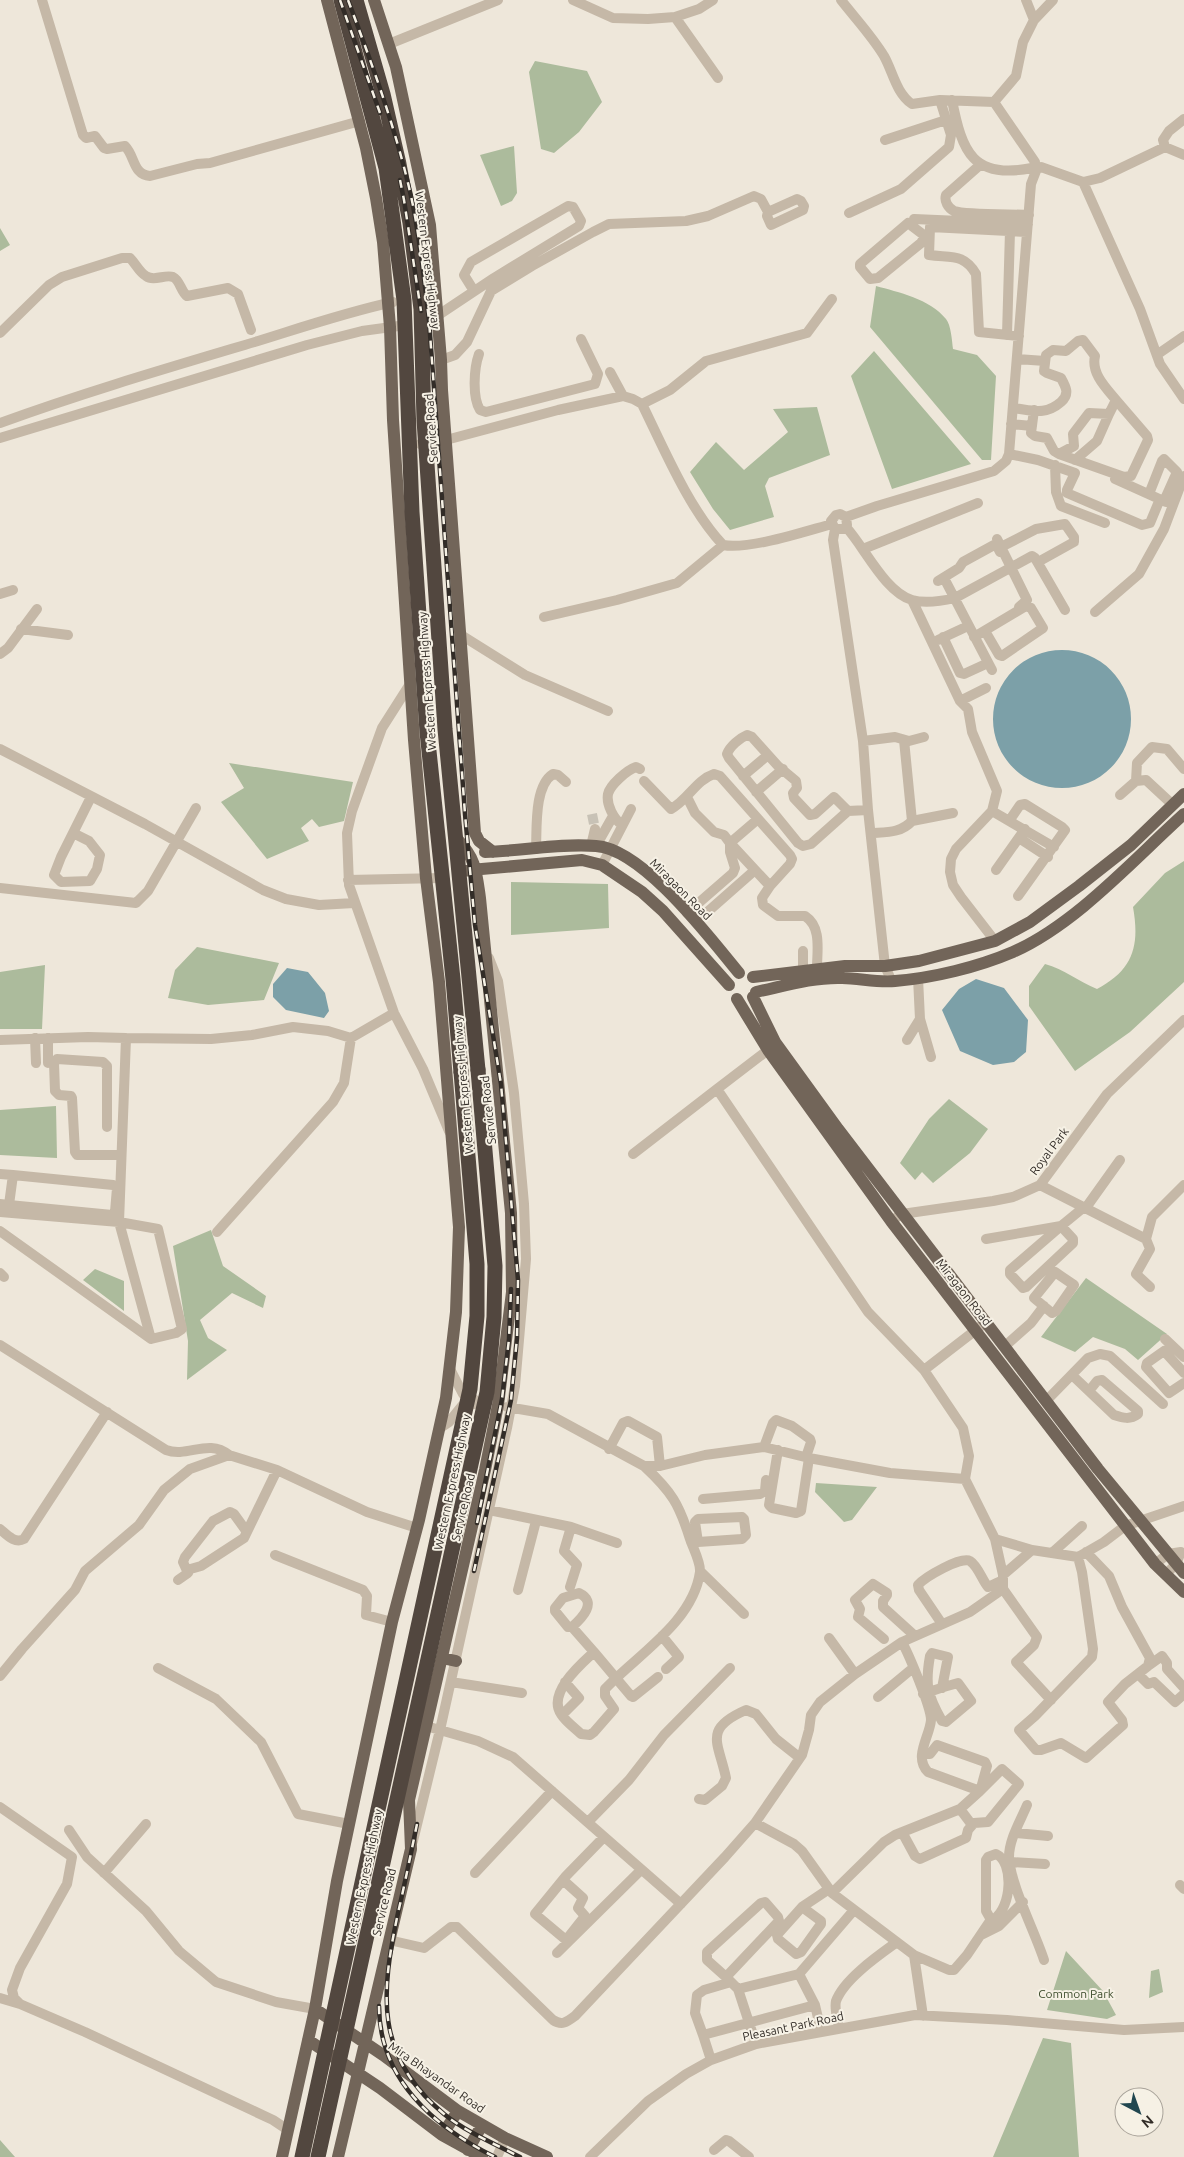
<svg xmlns="http://www.w3.org/2000/svg" width="1184" height="2157" font-family="Ubuntu,sans-serif">
<style>
.green{fill:#acbb9c}
.water{fill:#7ca0a8}
.lines{fill:none;stroke-linecap:round;stroke-linejoin:round}
.minor-tunnel{stroke:#c8c2b6;stroke-width:10;stroke-dasharray:10 5;stroke-linecap:butt}
.minor{stroke:#c5b8a7;stroke-width:10}
.major{stroke:#726559;stroke-width:12}
.highway{stroke:#52473f;stroke-width:15}
.rail-casing{stroke:#322c27;stroke-width:4.5}
.rail{stroke:#f6f1e5;stroke-width:2.5;stroke-dasharray:8;stroke-linecap:butt}
.highway-bridge{stroke:#52473f;stroke-width:15}
.labels{text-anchor:middle;dominant-baseline:central;stroke-width:4;stroke-linejoin:round;paint-order:stroke}
.street-label{font-size:12px;fill:#322c27;stroke:#f6f1e5}
.park-label{font-size:12px;fill:#3e4e2d;stroke:#f6f1e5}
</style>
<rect width="100%" height="100%" fill="#eee7da"/>
<!-- green -->
<path class="green" d="M 535,61 L 587,71 L 602,102 L 579,132 L 554,153 L 541,149 L 529,72 Z
M 514,146 L 517,193 L 512,201 L 501,206 L 480,155 Z
M 0,228 L 10,245 L 0,251 Z
M 876,286 C 898,292 930,299 946,319 C 951,325 952,341 953,349 L 977,355 L 996,376 L 991,460 L 982,460 L 870,327 Z
M 874,351 L 971,464 L 892,489 L 851,376 Z
M 817,407 L 830,455 L 769,478 L 765,486 L 774,517 L 730,530 L 713,509 L 690,472 L 716,442 L 744,470 L 788,432 L 773,409 Z
M 229,763 L 353,782 L 344,821 L 319,827 L 312,819 L 301,828 L 309,841 L 267,859 L 221,802 L 244,788 Z
M 1184,861 L 1184,982 L 1130,1032 L 1075,1071 L 1029,1006 L 1029,986 L 1045,964 C 1064,969 1079,982 1097,989 C 1133,970 1140,946 1133,907 L 1165,873 Z
M 511,882 L 608,884 L 609,928 L 511,935 Z
M 197,947 L 279,963 L 264,1000 L 208,1005 L 168,998 L 175,970 Z
M 45,965 L 42,1029 L 0,1029 L 0,972 Z
M 949,1099 L 988,1129 L 970,1153 L 933,1183 L 922,1172 L 915,1180 L 900,1163 L 929,1119 Z
M 56,1106 L 57,1158 L 0,1155 L 0,1110 Z
M 211,1230 L 223,1266 L 266,1296 L 263,1308 L 232,1293 L 200,1320 L 208,1338 L 227,1350 L 187,1380 L 188,1341 L 173,1246 Z
M 95,1269 L 124,1281 L 124,1311 L 83,1280 Z
M 1086,1278 L 1167,1334 L 1138,1360 L 1125,1349 L 1093,1337 L 1075,1352 L 1041,1337 Z
M 816,1483 L 877,1487 L 852,1520 L 844,1522 L 815,1492 Z
M 1066,1951 L 1103,1991 L 1116,2015 L 1107,2019 L 1047,2010 Z
M 1159,1969 L 1163,1992 L 1149,1998 L 1151,1971 Z
M 1043,2038 L 1071,2043 L 1079,2157 L 993,2157 Z
M 0,2140 L 15,2157 L 0,2157 Z"/>
<!-- water -->
<path class="water" d="M993 719a69 69 0 1 1 138 0a69 69 0 1 1-138 0Z
M 287,968 L 308,972 L 325,993 L 329,1011 L 324,1018 L 286,1010 L 273,997 L 273,984 Z
M 976,979 L 1004,988 L 1028,1020 L 1026,1052 L 1014,1062 L 993,1065 L 960,1051 L 942,1010 L 959,989 Z"/>
<g class="lines">
<!-- minor-tunnel -->
<path class="minor-tunnel" d="M 592,814 L 595,829"/>
<!-- minor -->
<path class="minor" d="M 42,0 L 83,135 L 86,138 L 95,136 L 104,148 L 107,149 L 125,146 C 135,156 133,175 150,176 L 197,164 L 210,163 L 360,121
M 573,0 L 613,18 L 648,19 L 675,17 L 699,9 L 713,0
M 841,0 C 855,18 872,36 884,56 C 893,72 896,93 912,104 L 940,100 L 994,102 L 1035,162
M 675,17 L 718,78
M 1034,20 L 1053,0
M 389,44 L 498,0
M 952,100 C 962,152 973,180 1032,168
M 994,102 L 1016,76 L 1023,42 L 1034,20 L 1026,0
M 885,140 L 946,120
M 1165,147 L 1163,140 L 1169,131 L 1184,119
M 980,165 L 946,195 C 944,201 948,208 954,211 C 966,215 1013,214 1029,215
M 1041,167 L 1083,182 L 1100,178 L 1165,147 L 1184,155
M 1083,182 L 1140,309 L 1160,364 L 1184,399
M 797,199 L 801,201 L 804,206 L 803,210 L 771,225 L 767,216 L 768,212 Z
M 849,213 L 901,189 L 949,147 L 951,135 L 940,100
M 914,219 L 1028,224
M 908,223 L 925,236 L 921,243 L 878,278 L 870,279 L 860,267 L 860,264 Z
M 437,316 L 494,278 L 579,226 L 581,221 L 573,207 L 568,206 L 471,262 L 464,275 L 474,291
M 0,333 L 49,285 L 62,277 L 122,258 L 130,258 C 136,264 139,272 146,276 C 154,282 165,274 173,277 C 180,280 181,292 187,296 L 228,288 L 238,294 L 251,330
M 1007,335 L 1010,231
M 1019,336 L 979,332 L 976,274 C 964,253 951,258 929,255 L 930,227 L 1027,232
M 479,354 C 474,368 472,397 480,410 L 486,412 L 595,384 L 598,374 L 581,339
M 1158,354 L 1184,336
M 1017,359 L 1045,361
M 441,360 L 455,355 L 467,342 L 491,291 L 532,266 L 593,232 L 609,224 L 686,221 L 708,216 L 754,196 L 761,199 L 768,212
M 610,372 L 623,396
M 642,404 L 670,390 L 706,361 L 807,333 L 832,299
M 1013,408 C 1032,410 1045,416 1061,402 C 1070,394 1066,387 1061,378 L 1047,373 L 1044,371 L 1046,355 L 1053,350 L 1066,351 L 1078,341 L 1083,340 L 1095,356 C 1091,373 1105,387 1116,400 L 1109,414 L 1089,413 L 1073,434 L 1074,446 L 1059,454 L 1054,451 L 1047,438 L 1035,436 L 1031,433 L 1034,410
M 0,423 C 85,392 171,367 258,341 C 303,327 347,312 393,302
M 1011,424 L 1032,426
M 0,438 L 307,345 L 362,331 L 406,325
M 420,444 L 446,440 L 558,410 L 623,396 L 633,399 L 642,404 C 664,449 689,509 723,545 C 749,550 806,531 832,524
M 1009,454 L 1038,460 L 1075,473 L 1067,490 L 1067,493 L 1142,525 L 1150,523 L 1160,499
M 1059,454 L 1124,477 L 1131,476 L 1148,440 L 1147,436 L 1116,400
M 1075,460 L 1097,441 L 1109,414
M 1055,465 L 1056,492 L 1061,506 L 1105,523
M 1115,479 L 1166,502
M 1149,494 L 1162,461 L 1164,459 L 1177,472 L 1164,501
M 846,517 L 847,525 L 844,529 L 835,529 L 831,521 L 836,515 L 840,514 L 846,517 L 877,506 L 994,471 L 1006,461 L 1009,454 L 1031,184 L 1036,171
M 846,527 C 865,548 885,592 912,600 C 925,604 942,601 955,598 L 1032,556 L 1035,558 L 1065,610
M 835,529 L 833,540 L 863,741 L 868,810 L 885,966 L 892,982
M 997,539 L 1027,600 L 1019,607
M 1001,547 L 1036,529 L 1065,524 L 1074,537 L 1074,542 L 1038,562
M 863,549 L 978,503
M 944,578 L 992,670
M 938,581 L 959,568 L 963,562 L 994,545 L 997,546 L 1000,552
M 0,594 L 13,590
M 912,600 L 960,701 L 968,709 L 972,732 L 997,791 L 992,811 L 956,849 L 951,859 L 950,872 L 953,885 L 961,897 L 995,941
M 1095,612 L 1139,574 L 1164,529 L 1184,476
M 544,617 L 617,600 L 677,583 L 723,545
M 21,629 L 68,635
M 461,635 L 525,675 L 608,711
M 943,637 L 960,673 L 964,674 L 988,663
M 974,637 L 1026,606 L 1031,608 L 1043,628 L 1002,656 L 999,655 L 985,631
M 938,640 L 968,626
M 0,654 L 8,648 L 37,609
M 410,684 L 382,728 L 352,811 L 347,833 L 349,885 L 394,1013 L 423,1069 L 449,1131
M 960,701 L 986,688
M 904,740 L 912,821 L 953,813
M 863,741 L 895,737 L 909,741 L 924,737
M 0,749 L 145,824 L 263,890 L 286,899 L 319,905 L 354,903
M 743,776 L 768,755
M 644,781 L 671,809 C 688,800 696,780 714,774 L 720,776 L 790,855 L 792,859 L 790,864 L 770,886
M 1136,781 L 1137,763 L 1152,747 L 1167,749 L 1184,769
M 756,792 L 783,769
M 1120,795 L 1136,781 L 1146,780 L 1173,805
M 848,811 L 834,797 L 815,814 L 810,815 L 794,798 L 793,793 L 797,788 L 796,781 L 778,766 L 752,737 L 747,735 C 740,738 730,746 727,754 L 729,758 L 798,843 L 803,846 L 811,844 L 848,811 L 868,810
M 992,811 L 1054,847
M 758,819 L 730,843 L 770,886 L 762,898 L 763,905 L 778,916 L 805,916 C 822,927 817,951 817,968
M 1009,821 L 1020,805 L 1025,804 L 1062,827 L 1065,830 L 1018,896
M 622,825 C 614,819 606,805 608,794 C 610,785 627,770 636,767 L 640,769
M 73,833 L 89,841 L 100,855 L 97,869 L 90,881 L 61,882 L 54,875 L 61,857 L 91,797
M 872,833 C 887,832 901,833 912,821
M 1019,838 L 1048,857
M 591,846 L 595,829
M 596,846 L 613,816
M 536,849 C 537,828 534,786 553,774 L 558,775 L 566,782
M 602,865 L 631,809
M 996,870 L 1025,829
M 348,880 L 442,878
M 0,888 L 136,903 L 148,891 L 196,808
M 687,913 L 733,873 L 735,868 L 730,852 L 730,843 L 724,835 L 714,832 L 695,813 L 687,797
M 696,922 L 755,870
M 803,951 L 803,970
M 920,1019 L 931,1057
M 35,1038 L 36,1063
M 48,1038 L 48,1063
M 0,1040 L 88,1037 L 126,1038
M 907,1040 L 920,1019 L 918,978
M 717,1089 L 768,1050
M 107,1127 L 107,1066 L 103,1062 L 57,1059 L 54,1063 L 55,1091 L 59,1095 L 71,1096 L 72,1098 L 75,1152 L 77,1155 L 121,1155
M 633,1154 L 717,1089 L 868,1312 L 924,1370 L 963,1428 L 969,1456 L 965,1479
M 0,1174 L 13,1175
M 1040,1185 L 1146,1239 L 1150,1249 L 1136,1274 L 1150,1287
M 0,1204 L 9,1205 L 112,1215 L 115,1212 L 117,1188 L 113,1185 L 13,1175 L 8,1212
M 1085,1209 L 1120,1160
M 0,1212 L 119,1222 L 158,1229 L 182,1329 L 176,1333 L 151,1339
M 891,1221 L 902,1214 L 993,1201 L 1013,1197 L 1040,1185 L 1107,1094 L 1184,1020
M 1061,1226 L 1073,1239 L 1073,1243 L 1026,1287 L 1023,1288 L 1010,1274 L 1010,1270 Z
M 0,1231 L 151,1339 L 119,1222 L 126,1038 L 211,1039 L 252,1035 L 293,1027 L 328,1031 L 351,1038 L 394,1013
M 217,1232 L 333,1102 L 344,1083 L 351,1038
M 986,1239 L 1061,1226 L 1083,1208
M 1146,1239 L 1152,1217 L 1184,1185
M 1055,1272 L 1074,1285 L 1056,1311 L 1052,1313 L 1034,1298 Z
M 0,1273 L 4,1277
M 1165,1339 L 1184,1357
M 0,1345 L 166,1450 C 188,1458 208,1438 229,1455
M 1005,1346 L 1031,1323 L 1044,1306
M 924,1370 L 981,1326
M 1184,1373 L 1164,1351 L 1147,1363 L 1146,1367 L 1169,1393 L 1184,1383
M 1072,1375 L 1114,1415 C 1123,1418 1130,1420 1138,1414 L 1138,1411 L 1102,1380 L 1097,1381 L 1089,1391
M 1046,1401 L 1088,1358 L 1100,1354 L 1110,1356 L 1163,1404
M 507,1407 L 548,1414 L 644,1466 L 660,1466 L 705,1455 L 764,1447 L 809,1458 L 890,1473 L 965,1479 L 995,1539
M 440,1428 L 449,1422 L 462,1406 L 479,1403 L 471,1397 L 463,1394 L 450,1369
M 764,1447 L 773,1423 L 776,1420 L 792,1426 L 810,1439 L 811,1442 L 806,1457
M 609,1449 L 623,1423 L 628,1421 L 657,1437 L 660,1466
M 778,1450 L 769,1505 L 772,1508 L 796,1513 L 801,1511 L 809,1458
M 644,1466 C 672,1492 679,1504 690,1539 C 693,1548 701,1563 700,1572 C 693,1622 637,1655 605,1689 L 605,1696 L 614,1709 L 594,1732 L 590,1735 L 581,1734 C 575,1728 566,1722 561,1714 C 547,1693 581,1664 594,1652 L 631,1696 L 633,1697 L 658,1677
M 703,1499 L 760,1494 L 765,1491 L 766,1480
M 489,1510 L 571,1527 L 617,1543
M 0,1529 C 7,1535 15,1544 24,1539 L 107,1412
M 691,1542 L 698,1542 L 742,1539 L 746,1535 L 744,1519 L 742,1517 L 698,1519 L 695,1522 L 698,1542
M 1032,1550 L 995,1539 L 1003,1575 L 1003,1589 L 1037,1637 L 1034,1645 L 1016,1662 L 1051,1700
M 1052,1553 L 1082,1526
M 275,1555 L 363,1590 L 367,1596 L 366,1615 L 392,1622
M 1078,1557 L 1082,1572 L 1093,1649 L 1092,1657 L 1035,1716 L 1019,1730 L 1036,1750 L 1041,1750 L 1061,1743 L 1086,1758 L 1123,1725 L 1122,1720 L 1108,1702 L 1125,1684 L 1148,1666 L 1150,1658 L 1122,1607 L 1109,1576 L 1086,1552
M 1155,1564 L 1168,1554 L 1181,1552 L 1176,1564 L 1166,1574
M 187,1570 L 201,1566 L 244,1538 L 277,1470
M 700,1571 L 744,1614
M 1003,1575 L 1032,1550 L 1078,1557 L 1104,1542 L 1125,1526 L 1184,1506
M 178,1580 L 188,1573 L 183,1562 L 185,1557 L 213,1521 L 230,1512 L 234,1514 L 247,1532
M 570,1587 L 577,1565 L 564,1551 L 571,1527
M 518,1590 L 536,1521
M 579,1593 C 598,1602 582,1618 572,1627 L 568,1627 L 555,1611 L 555,1608 L 563,1598 Z
M 942,1624 L 919,1590 L 918,1585 C 925,1577 961,1556 970,1561 C 978,1566 982,1580 988,1587 L 1003,1580
M 572,1627 L 594,1652
M 662,1636 L 679,1657 L 666,1669
M 829,1638 L 855,1674
M 884,1639 L 858,1617 L 860,1609 L 855,1600 L 873,1584 L 887,1593 L 887,1595 L 883,1601 L 883,1607 L 915,1636
M 1148,1666 L 1162,1656 L 1167,1663 L 1167,1669 L 1184,1688
M 158,1668 L 216,1699 L 261,1742 L 298,1814 L 349,1824
M 1138,1674 L 1148,1684 L 1154,1682 L 1175,1702 L 1184,1694
M 0,1676 L 22,1649 L 75,1590 L 85,1571 L 139,1525 L 164,1490 L 190,1469 L 229,1455 L 277,1470 L 367,1512 L 417,1528
M 451,1682 L 522,1693
M 923,1694 C 935,1690 946,1686 958,1683 L 971,1701 L 946,1722 L 942,1721 C 927,1695 925,1684 930,1656 L 932,1653 L 948,1657 L 942,1688
M 878,1697 L 913,1668
M 562,1715 L 579,1698 L 565,1682
M 426,1726 L 478,1741 L 513,1757 L 681,1904
M 922,1754 L 930,1754 L 937,1745 L 985,1762 L 987,1766 L 981,1788
M 699,1799 L 705,1800 L 722,1786 L 726,1778 C 719,1743 702,1729 746,1710 L 756,1714 L 776,1739 L 800,1758
M 1027,1805 C 1021,1820 1009,1839 1009,1857 C 1010,1884 1035,1932 1044,1960
M 0,1807 L 72,1857 L 67,1884 L 20,1968 L 12,1990 L 14,1998 L 20,2004
M 960,1809 L 972,1825
M 588,1822 L 629,1780 L 664,1735 L 730,1668
M 755,1823 L 794,1844 L 802,1851 L 832,1893 L 914,1955 L 949,1970 L 954,1970 L 967,1955 L 992,1918
M 69,1830 L 87,1857 L 146,1911 L 179,1951 L 216,1982 L 276,2002 L 315,2009
M 902,1832 L 915,1856 L 920,1859 L 966,1838 L 968,1830 L 974,1823 L 988,1822 L 1019,1784 L 1002,1769 L 980,1791
M 1016,1833 L 1048,1836
M 413,1841 L 440,1730 L 507,1428 L 515,1386 L 526,1259 L 524,1204 L 514,1093 L 498,981 L 489,958
M 996,1854 C 1014,1862 1012,1907 994,1919 L 990,1918 L 986,1911 L 986,1860 L 988,1857 Z
M 1010,1862 L 1045,1864
M 104,1873 L 146,1824
M 475,1873 L 552,1791
M 563,1880 L 583,1898 L 578,1908 L 585,1916 L 566,1940 L 535,1914 L 566,1876 L 604,1837
M 1180,1885 L 1184,1889
M 832,1893 L 884,1842 L 895,1835 L 960,1809 L 980,1791 L 928,1772 C 913,1757 930,1736 931,1720 C 931,1707 909,1655 902,1642
M 802,1907 L 821,1921 L 821,1924 L 801,1952 L 796,1954 L 778,1939 L 777,1935 L 802,1907 L 829,1889
M 983,1934 L 999,1926 L 1023,1902
M 389,1940 L 424,1948 L 451,1927 L 457,1927 L 553,2020 C 562,2026 567,2022 575,2016 L 725,1857 L 755,1823 L 802,1755 L 809,1730 L 811,1715 L 820,1702 L 855,1674 L 902,1642 L 970,1612 L 1003,1589
M 557,1953 L 641,1870
M 914,1955 L 923,2016
M 799,1974 L 854,1910
M 726,1977 L 707,1960 L 707,1952 L 761,1903 L 765,1902 L 778,1917 L 779,1921 L 726,1977 L 738,1989 L 756,2044
M 731,1982 L 704,1990 L 697,1995 L 695,2013 L 703,2035 L 815,2005
M 738,1989 L 799,1974 L 815,2005 L 821,2031
M 0,1998 L 20,2004 L 85,2032 L 273,2120 L 288,2130
M 839,2028 C 838,2020 834,2009 836,2001 C 844,1979 879,1955 897,1942
M 703,2035 L 711,2060
M 714,2150 L 726,2140 L 729,2141 L 749,2157
M 497,2157 L 505,2138
M 590,2157 L 648,2101 L 686,2074 L 711,2060 L 756,2044 L 915,2015 L 1007,2020 L 1124,2030 L 1184,2027"/>
<!-- major -->
<path class="major" d="M 374,0 L 396,67 L 430,225 L 441,360 L 442,390 L 475,833 L 479,841 L 493,852
M 485,852 C 522,851 559,843 596,846 C 643,849 710,938 739,973
M 459,871 L 582,860 L 602,865 L 642,892 L 663,911 L 729,985
M 753,977 L 845,966 L 885,966 L 919,961 L 995,941 L 1030,922 L 1079,886 L 1131,845 L 1184,794
M 756,992 C 784,986 813,977 842,978 C 859,978 878,983 895,981 C 933,978 978,967 1013,952 C 1076,924 1133,860 1184,814
M 753,997 L 775,1042 L 838,1129 L 1098,1469 L 1184,1573
M 737,999 L 768,1050 L 891,1221 L 1155,1564 L 1184,1592
M 442,1658 L 456,1661
M 315,2009 L 383,2055 L 458,2111 L 505,2138 L 547,2157
M 308,2040 L 380,2088 L 442,2135 L 482,2157
M 442,2135 L 458,2111
M 468,2150 L 482,2125
M 282,2157 L 315,2009 L 337,1881 L 392,1622 L 419,1520 L 446,1398 L 456,1312 L 459,1227 L 439,982 L 426,878 L 414,740 L 393,420 L 390,327 L 383,242 L 376,198 L 366,148 L 327,0
M 338,2157 L 411,1849 L 409,1800 L 485,1470 L 498,1405 L 512,1292 L 511,1213 L 480,898 C 476,870 476,859 457,839"/>
<!-- highway -->
<path class="highway" d="M 341,0 L 386,168 L 404,300 L 412,512 L 427,732 L 453,979 L 461,1072
M 356,0 L 383,94 L 399,164 L 410,223 L 421,309 L 424,420 L 445,729 L 478,1070"/>
<!-- rail casing -->
<g class="rail-casing">
<path id="rail" d="M 340,0 L 380,113
M 348,0 C 372,64 396,129 411,196 C 420,237 424,279 429,320 L 465,814 L 475,925 L 501,1084 L 518,1280 L 517,1338 L 511,1400 L 474,1571
M 400,180 L 404,200 L 421,311
M 477,1523 L 502,1399 L 509,1339 L 511,1289
M 417,1824 C 411,1853 405,1883 398,1913 C 381,1993 374,2056 444,2114 C 466,2132 495,2144 520,2157
M 379,2006 C 379,2079 434,2127 495,2157"/>
</g>
<!-- rail -->
<use href="#rail" class="rail"/>
<!-- highway-bridge -->
<path class="highway-bridge" d="M 302,2157 L 470,1389 L 477,1316 L 477,1264 L 461,1072
M 318,2157 L 487,1392 L 494,1317 L 495,1266 L 478,1070"/>
</g>
<g class="labels">
<!-- street labels -->
<g class="street-label">
<text transform="translate(428 260) rotate(83)">Western Express Highway</text>
<text transform="translate(431 428) rotate(-94)">Service Road</text>
<text transform="translate(427 681) rotate(-94)">Western Express Highway</text>
<text transform="translate(681 889) rotate(45)">Miragaon Road</text>
<text transform="translate(463 1085) rotate(-95)">Western Express Highway</text>
<text transform="translate(488 1110) rotate(-96)">Service Road</text>
<text transform="translate(1049 1151) rotate(-53)">Royal Park</text>
<text transform="translate(964 1292) rotate(52)">Miragaon Road</text>
<text transform="translate(452 1482) rotate(-78)">Western Express Highway</text>
<text transform="translate(463 1507) rotate(-77)">Service Road</text>
<text transform="translate(364 1877) rotate(-78)">Western Express Highway</text>
<text transform="translate(384 1902) rotate(-77)">Service Road</text>
<text transform="translate(793 2026) rotate(-12)">Pleasant Park Road</text>
<text transform="translate(437 2077) rotate(35)">Mira Bhayandar Road</text>
</g>
<!-- park labels -->
<g class="park-label">
<text x="1076" y="1993">Common Park</text>
</g>
</g>
<!-- north arrow -->
<g transform="translate(1139 2112) rotate(139)"><circle r="24" fill="#f6f1e5" stroke="#a8a299"/>
<path d="M0-4L9 19L0 12L-9 19Z" fill="#21464f"/>
<text y="-8" font-size="14" font-weight="bold" text-anchor="middle" fill="#322c27">N</text>
</g>
</svg>
